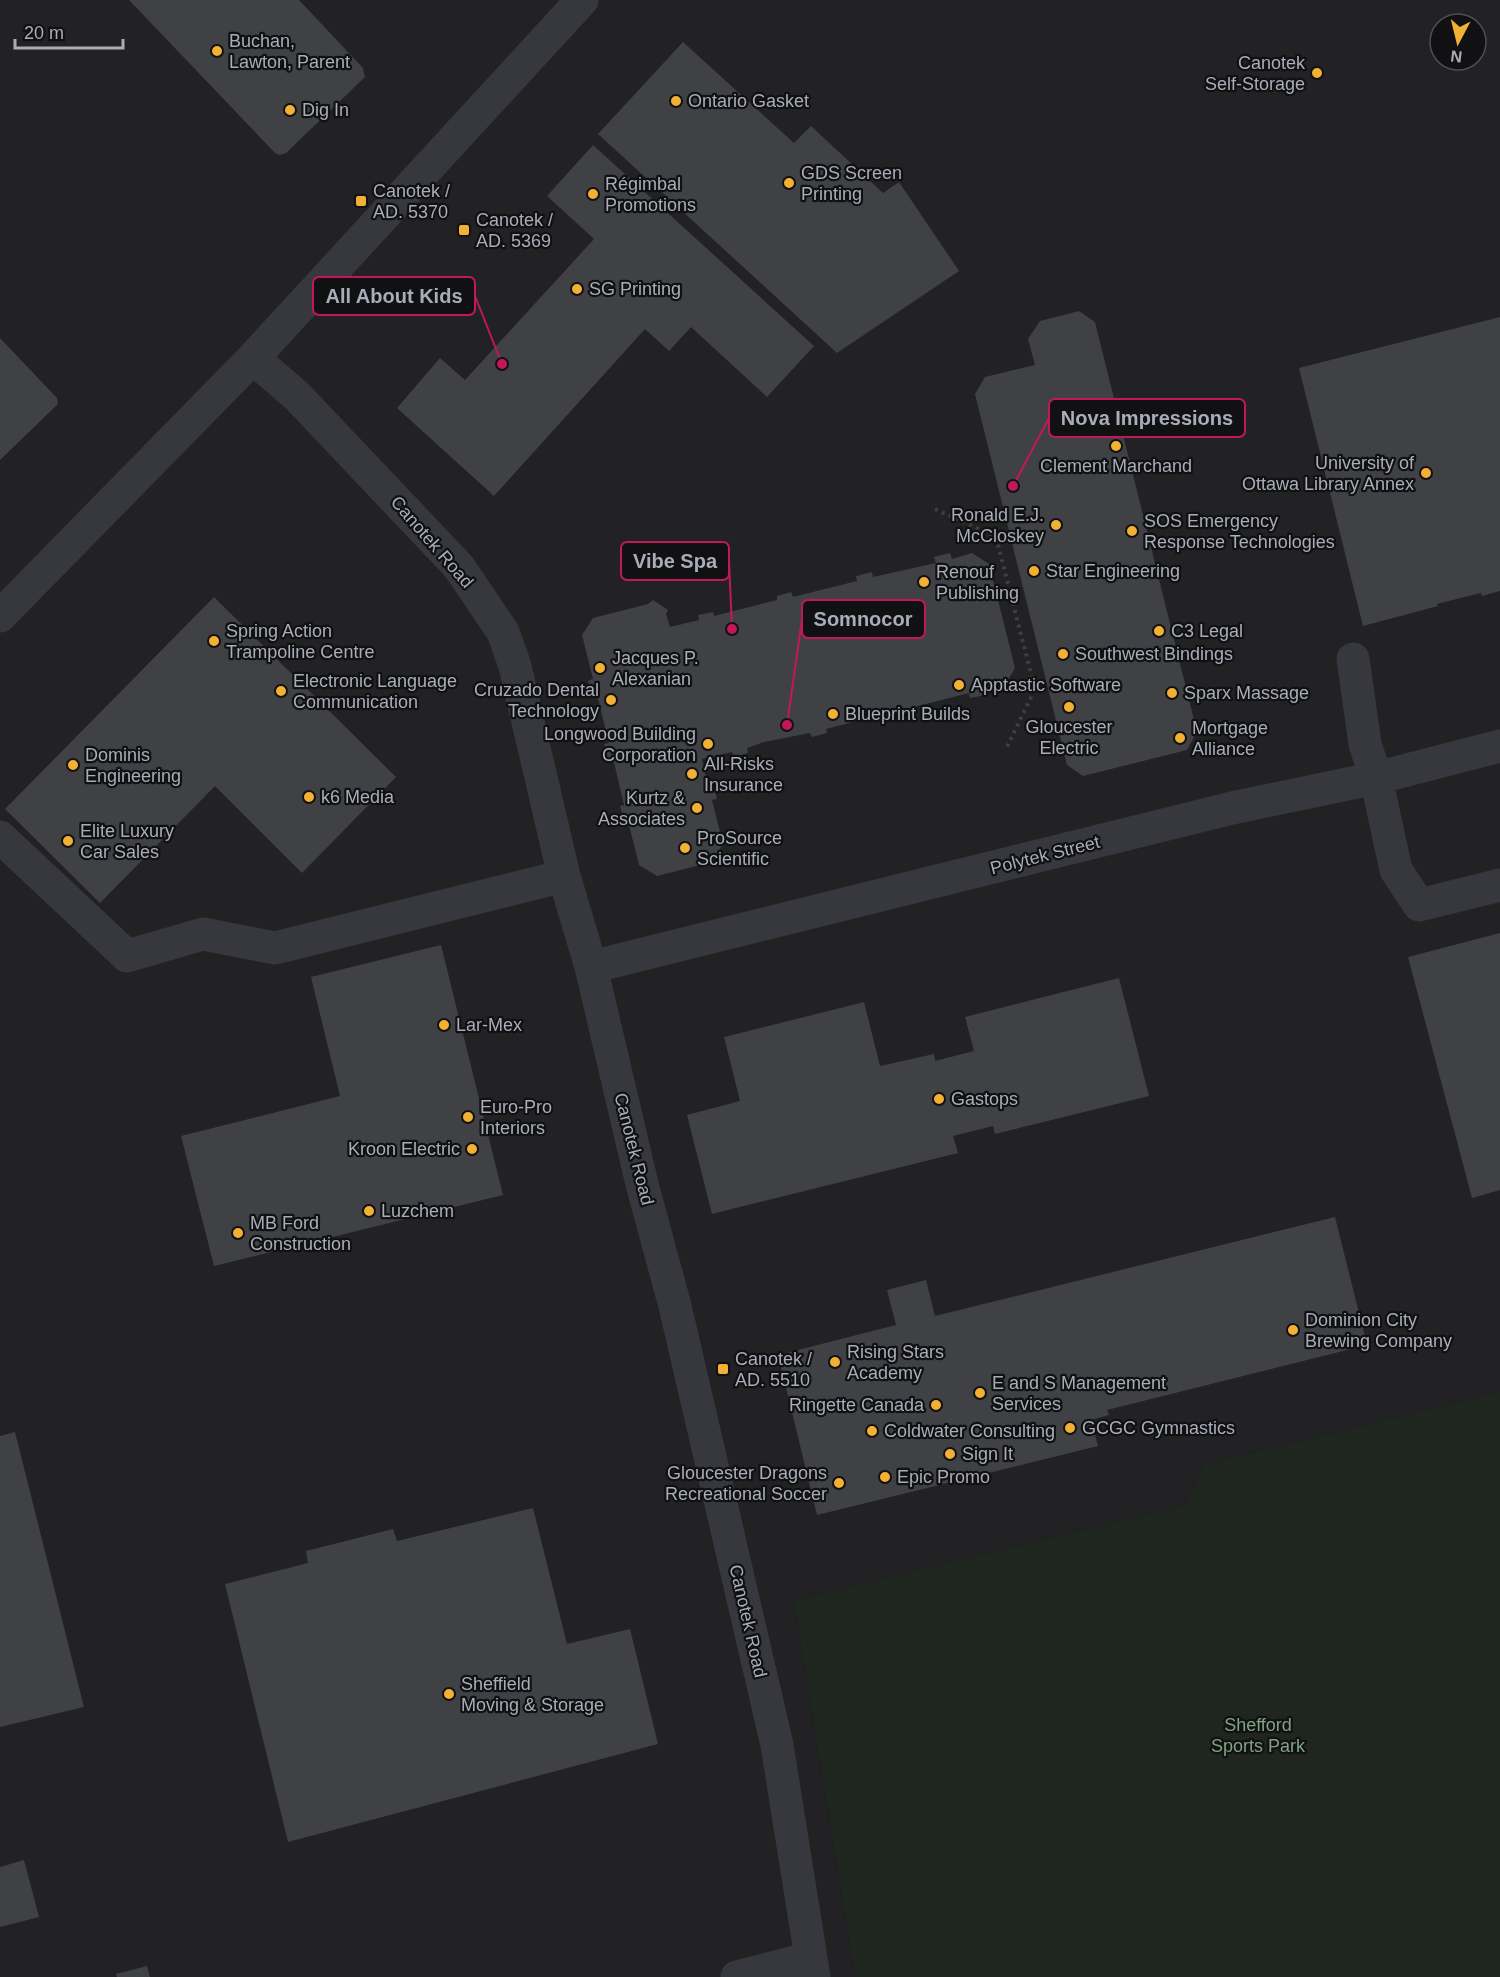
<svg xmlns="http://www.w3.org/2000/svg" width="1500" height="1977" font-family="Arial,sans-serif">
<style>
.built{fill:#222225;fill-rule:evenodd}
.green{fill:#1e261f}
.building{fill:#404145}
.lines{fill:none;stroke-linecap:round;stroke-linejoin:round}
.path{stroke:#3d3f44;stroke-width:4;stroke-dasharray:3 4.5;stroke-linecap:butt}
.minor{stroke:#37383d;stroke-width:33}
.poi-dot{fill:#f2b134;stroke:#111113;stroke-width:2}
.labels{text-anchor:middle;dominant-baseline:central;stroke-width:4.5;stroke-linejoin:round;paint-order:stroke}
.poi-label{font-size:18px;fill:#a8adb8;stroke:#111113;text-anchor:start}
.street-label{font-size:18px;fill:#a8adb8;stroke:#111113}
.park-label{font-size:18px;fill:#7fa381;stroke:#111113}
.leader{fill:none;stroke:#c2185b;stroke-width:2}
.callout-dot{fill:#c2185b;stroke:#111113;stroke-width:2}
.callout{fill:#111113;stroke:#c2185b;stroke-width:2}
.callout-label{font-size:20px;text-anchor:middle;font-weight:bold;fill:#a8adb8}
</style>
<rect width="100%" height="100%" fill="#161618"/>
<!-- built -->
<path class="built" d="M 0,0 L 1500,0 L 1500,1391 L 1205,1464 L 1185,1505 L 793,1600 L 855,1977 L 0,1977 ZM 1440,24 L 1476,24 L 1476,60 L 1440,60 Z"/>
<!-- green -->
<path class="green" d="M 1500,1391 L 1500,1977 L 855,1977 L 793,1600 L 1185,1505 L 1205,1464 Z"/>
<!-- building -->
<path class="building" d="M 129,0 L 299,0 L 363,68 L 365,77 L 286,153 L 280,155 L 275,153 Z
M 683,42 L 794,143 L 811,126 L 883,193 L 899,182 L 959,271 L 837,353 L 598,134 Z
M 593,145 L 814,346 L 767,397 L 691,327 L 669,351 L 645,329 L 494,496 L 397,408 L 440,358 L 465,380 L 594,239 L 547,196 Z
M 1079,311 L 1095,322 L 1197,732 L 1187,750 L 1083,776 L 1067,765 L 975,394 L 985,377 L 1035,365 L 1028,339 L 1040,321 Z
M 1500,317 L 1500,591 L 1482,596 L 1481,593 L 1437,604 L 1438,606 L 1363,626 L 1299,368 Z
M 0,338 L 57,398 L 58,404 L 0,460 Z
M 950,553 L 952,559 L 972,553 L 989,564 L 1015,668 L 1005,685 L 985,690 L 986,695 L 970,698 L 969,693 L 906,709 L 907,714 L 890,718 L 889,713 L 826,729 L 827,733 L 812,737 L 810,733 L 764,742 L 747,748 L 748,753 L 733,757 L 732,752 L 702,759 L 708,787 L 714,786 L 717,799 L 712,800 L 723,844 L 712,862 L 657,876 L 639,865 L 628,821 L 624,821 L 620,806 L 624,805 L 613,758 L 608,759 L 604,744 L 609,743 L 597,695 L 592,696 L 588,681 L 593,679 L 582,635 L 593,618 L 648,604 L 653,600 L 668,610 L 666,614 L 670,627 L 699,620 L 698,615 L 713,612 L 714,616 L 777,600 L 777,596 L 791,592 L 793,597 L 857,581 L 856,576 L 872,572 L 873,577 L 936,563 L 934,557 Z
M 214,597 L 396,777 L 302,873 L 215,786 L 100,903 L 5,809 Z
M 1500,933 L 1500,1190 L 1472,1198 L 1408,957 Z
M 441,945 L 503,1195 L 214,1266 L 181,1136 L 340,1096 L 311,977 Z
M 1119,978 L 1149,1096 L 995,1134 L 993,1126 L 953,1136 L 958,1153 L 712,1214 L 687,1115 L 740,1101 L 724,1037 L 864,1002 L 880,1066 L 934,1054 L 935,1061 L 974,1051 L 965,1017 Z
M 1335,1217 L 1367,1345 L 1107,1410 L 1109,1415 L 1091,1420 L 1098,1446 L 817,1515 L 778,1355 L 896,1325 L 887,1290 L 926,1280 L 935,1316 Z
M 15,1432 L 84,1707 L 0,1727 L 0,1436 Z
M 533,1508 L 567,1644 L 630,1629 L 658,1744 L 288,1842 L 225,1584 L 308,1563 L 306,1551 L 393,1529 L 397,1541 Z
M 24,1860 L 39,1917 L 0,1927 L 0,1867 Z
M 147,1966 L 150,1977 L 117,1977 L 116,1974 Z"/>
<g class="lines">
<!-- path -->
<path class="path" d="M 935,509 L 996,537 L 1035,689 L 1006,749"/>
<!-- minor -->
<path class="minor" d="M 253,358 L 297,396 L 459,567 L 503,632 L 515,666 L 564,876 L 591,967 L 642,1184 L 675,1306 L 777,1745 L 814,1977
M 0,616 L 253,358 L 582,0
M 1353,659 L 1365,744 L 1376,778 L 1396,870 L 1419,905 L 1500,885
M 0,837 L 127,956 L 203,934 L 275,948 L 564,876
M 591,967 L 1232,808 L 1376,778 L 1500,746
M 737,1977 L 811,1958"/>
</g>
<!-- markers -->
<g class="poi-dot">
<circle cx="217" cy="51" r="6"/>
<circle cx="1317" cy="73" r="6"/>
<circle cx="676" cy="101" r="6"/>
<circle cx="290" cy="110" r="6"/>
<circle cx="789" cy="183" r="6"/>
<circle cx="593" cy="194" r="6"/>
<rect x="355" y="195" width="12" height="12" rx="3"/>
<rect x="458" y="224" width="12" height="12" rx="3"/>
<circle cx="577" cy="289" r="6"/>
<circle cx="1116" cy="446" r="6"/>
<circle cx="1426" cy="473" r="6"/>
<circle cx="1056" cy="525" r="6"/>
<circle cx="1132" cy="531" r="6"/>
<circle cx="1034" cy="571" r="6"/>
<circle cx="924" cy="582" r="6"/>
<circle cx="1159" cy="631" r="6"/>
<circle cx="214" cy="641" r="6"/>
<circle cx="1063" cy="654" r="6"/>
<circle cx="600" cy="668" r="6"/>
<circle cx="959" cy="685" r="6"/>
<circle cx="281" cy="691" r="6"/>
<circle cx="1172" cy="693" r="6"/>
<circle cx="611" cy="700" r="6"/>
<circle cx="1069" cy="707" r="6"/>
<circle cx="833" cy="714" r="6"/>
<circle cx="1180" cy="738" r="6"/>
<circle cx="708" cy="744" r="6"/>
<circle cx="73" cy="765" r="6"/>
<circle cx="692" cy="774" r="6"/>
<circle cx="309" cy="797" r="6"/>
<circle cx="697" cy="808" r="6"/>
<circle cx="68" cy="841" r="6"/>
<circle cx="685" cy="848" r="6"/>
<circle cx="444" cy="1025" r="6"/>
<circle cx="939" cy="1099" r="6"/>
<circle cx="468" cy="1117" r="6"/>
<circle cx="472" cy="1149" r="6"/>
<circle cx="369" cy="1211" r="6"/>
<circle cx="238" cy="1233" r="6"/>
<circle cx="1293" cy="1330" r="6"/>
<circle cx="835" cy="1362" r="6"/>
<rect x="717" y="1363" width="12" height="12" rx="3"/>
<circle cx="980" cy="1393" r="6"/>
<circle cx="936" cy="1405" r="6"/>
<circle cx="1070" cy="1428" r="6"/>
<circle cx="872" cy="1431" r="6"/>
<circle cx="950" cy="1454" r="6"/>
<circle cx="885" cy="1477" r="6"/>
<circle cx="839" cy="1483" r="6"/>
<circle cx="449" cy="1694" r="6"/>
</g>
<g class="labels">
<!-- poi labels -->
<g class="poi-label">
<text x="229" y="41">Buchan,<tspan x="229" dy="21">Lawton, Parent</tspan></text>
<text x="1305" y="63" text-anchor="end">Canotek<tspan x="1305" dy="21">Self-Storage</tspan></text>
<text x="688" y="101">Ontario Gasket</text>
<text x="302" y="110">Dig In</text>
<text x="801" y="173">GDS Screen<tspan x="801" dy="21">Printing</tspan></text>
<text x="605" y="184">Régimbal<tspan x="605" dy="21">Promotions</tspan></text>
<text x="373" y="191">Canotek /<tspan x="373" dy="21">AD. 5370</tspan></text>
<text x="476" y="220">Canotek /<tspan x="476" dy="21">AD. 5369</tspan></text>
<text x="589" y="289">SG Printing</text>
<text x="1414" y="463" text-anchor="end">University of<tspan x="1414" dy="21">Ottawa Library Annex</tspan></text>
<text x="1116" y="466" text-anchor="middle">Clement Marchand</text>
<text x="1044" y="515" text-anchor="end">Ronald E.J.<tspan x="1044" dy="21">McCloskey</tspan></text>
<text x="1144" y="521">SOS Emergency<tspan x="1144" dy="21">Response Technologies</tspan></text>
<text x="1046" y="571">Star Engineering</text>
<text x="936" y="572">Renouf<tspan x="936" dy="21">Publishing</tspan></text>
<text x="226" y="631">Spring Action<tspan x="226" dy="21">Trampoline Centre</tspan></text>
<text x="1171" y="631">C3 Legal</text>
<text x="1075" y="654">Southwest Bindings</text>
<text x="612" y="658">Jacques P.<tspan x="612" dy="21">Alexanian</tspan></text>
<text x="293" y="681">Electronic Language<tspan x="293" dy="21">Communication</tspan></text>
<text x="971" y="685">Apptastic Software</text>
<text x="599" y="690" text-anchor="end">Cruzado Dental<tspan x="599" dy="21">Technology</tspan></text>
<text x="1184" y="693">Sparx Massage</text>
<text x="845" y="714">Blueprint Builds</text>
<text x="1069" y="727" text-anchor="middle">Gloucester<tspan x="1069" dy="21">Electric</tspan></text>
<text x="1192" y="728">Mortgage<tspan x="1192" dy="21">Alliance</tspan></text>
<text x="696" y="734" text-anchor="end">Longwood Building<tspan x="696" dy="21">Corporation</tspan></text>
<text x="85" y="755">Dominis<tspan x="85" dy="21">Engineering</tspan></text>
<text x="704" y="764">All-Risks<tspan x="704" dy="21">Insurance</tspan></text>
<text x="321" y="797">k6 Media</text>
<text x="685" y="798" text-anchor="end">Kurtz &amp;<tspan x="685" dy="21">Associates</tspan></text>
<text x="80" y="831">Elite Luxury<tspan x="80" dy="21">Car Sales</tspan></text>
<text x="697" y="838">ProSource<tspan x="697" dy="21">Scientific</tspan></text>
<text x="456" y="1025">Lar-Mex</text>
<text x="951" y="1099">Gastops</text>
<text x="480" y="1107">Euro-Pro<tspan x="480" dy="21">Interiors</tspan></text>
<text x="460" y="1149" text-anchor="end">Kroon Electric</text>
<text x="381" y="1211">Luzchem</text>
<text x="250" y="1223">MB Ford<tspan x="250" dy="21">Construction</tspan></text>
<text x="1305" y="1320">Dominion City<tspan x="1305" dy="21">Brewing Company</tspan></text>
<text x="847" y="1352">Rising Stars<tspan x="847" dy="21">Academy</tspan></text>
<text x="735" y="1359">Canotek /<tspan x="735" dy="21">AD. 5510</tspan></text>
<text x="992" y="1383">E and S Management<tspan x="992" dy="21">Services</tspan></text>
<text x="924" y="1405" text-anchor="end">Ringette Canada</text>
<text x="1082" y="1428">GCGC Gymnastics</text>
<text x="884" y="1431">Coldwater Consulting</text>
<text x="962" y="1454">Sign It</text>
<text x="827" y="1473" text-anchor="end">Gloucester Dragons<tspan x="827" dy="21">Recreational Soccer</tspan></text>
<text x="897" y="1477">Epic Promo</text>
<text x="461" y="1684">Sheffield<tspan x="461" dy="21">Moving &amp; Storage</tspan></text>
</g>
<!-- street labels -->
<g class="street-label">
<text transform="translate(432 542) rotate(49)">Canotek Road</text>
<text transform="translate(1045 855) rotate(-14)">Polytek Street</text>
<text transform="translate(634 1149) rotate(76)">Canotek Road</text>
<text transform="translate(748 1621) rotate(77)">Canotek Road</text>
</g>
<!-- park labels -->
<g class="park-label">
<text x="1258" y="1725">Shefford<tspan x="1258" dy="21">Sports Park</tspan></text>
</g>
</g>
<!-- callouts -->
<path class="leader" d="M502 364L475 296M1013 486L1049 418M732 629L729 561M787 725L802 619"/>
<g class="callout-dot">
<circle cx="502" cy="364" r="6"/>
<circle cx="1013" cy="486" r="6"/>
<circle cx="732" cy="629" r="6"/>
<circle cx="787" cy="725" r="6"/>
</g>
<g class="callout">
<rect x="313" y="277" width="162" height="38" rx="6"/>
<rect x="1049" y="399" width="196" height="38" rx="6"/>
<rect x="621" y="542" width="108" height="38" rx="6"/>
<rect x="802" y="600" width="123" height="38" rx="6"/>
</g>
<g class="callout-label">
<text x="394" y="303">All About Kids</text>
<text x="1147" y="425">Nova Impressions</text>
<text x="675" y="568">Vibe Spa</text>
<text x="863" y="626">Somnocor</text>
</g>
<!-- north arrow -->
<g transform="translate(1458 42) rotate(187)"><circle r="28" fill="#111113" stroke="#4d4f55" stroke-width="1.5"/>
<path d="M0-4.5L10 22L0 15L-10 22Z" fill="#f2b134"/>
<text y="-9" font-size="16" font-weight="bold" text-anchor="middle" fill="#a8adb8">N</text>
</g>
<!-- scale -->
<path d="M15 39v9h108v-9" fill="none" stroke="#a8adb8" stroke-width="3"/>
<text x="24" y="39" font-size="18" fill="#a8adb8" stroke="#111113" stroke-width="4.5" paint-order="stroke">20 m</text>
</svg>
